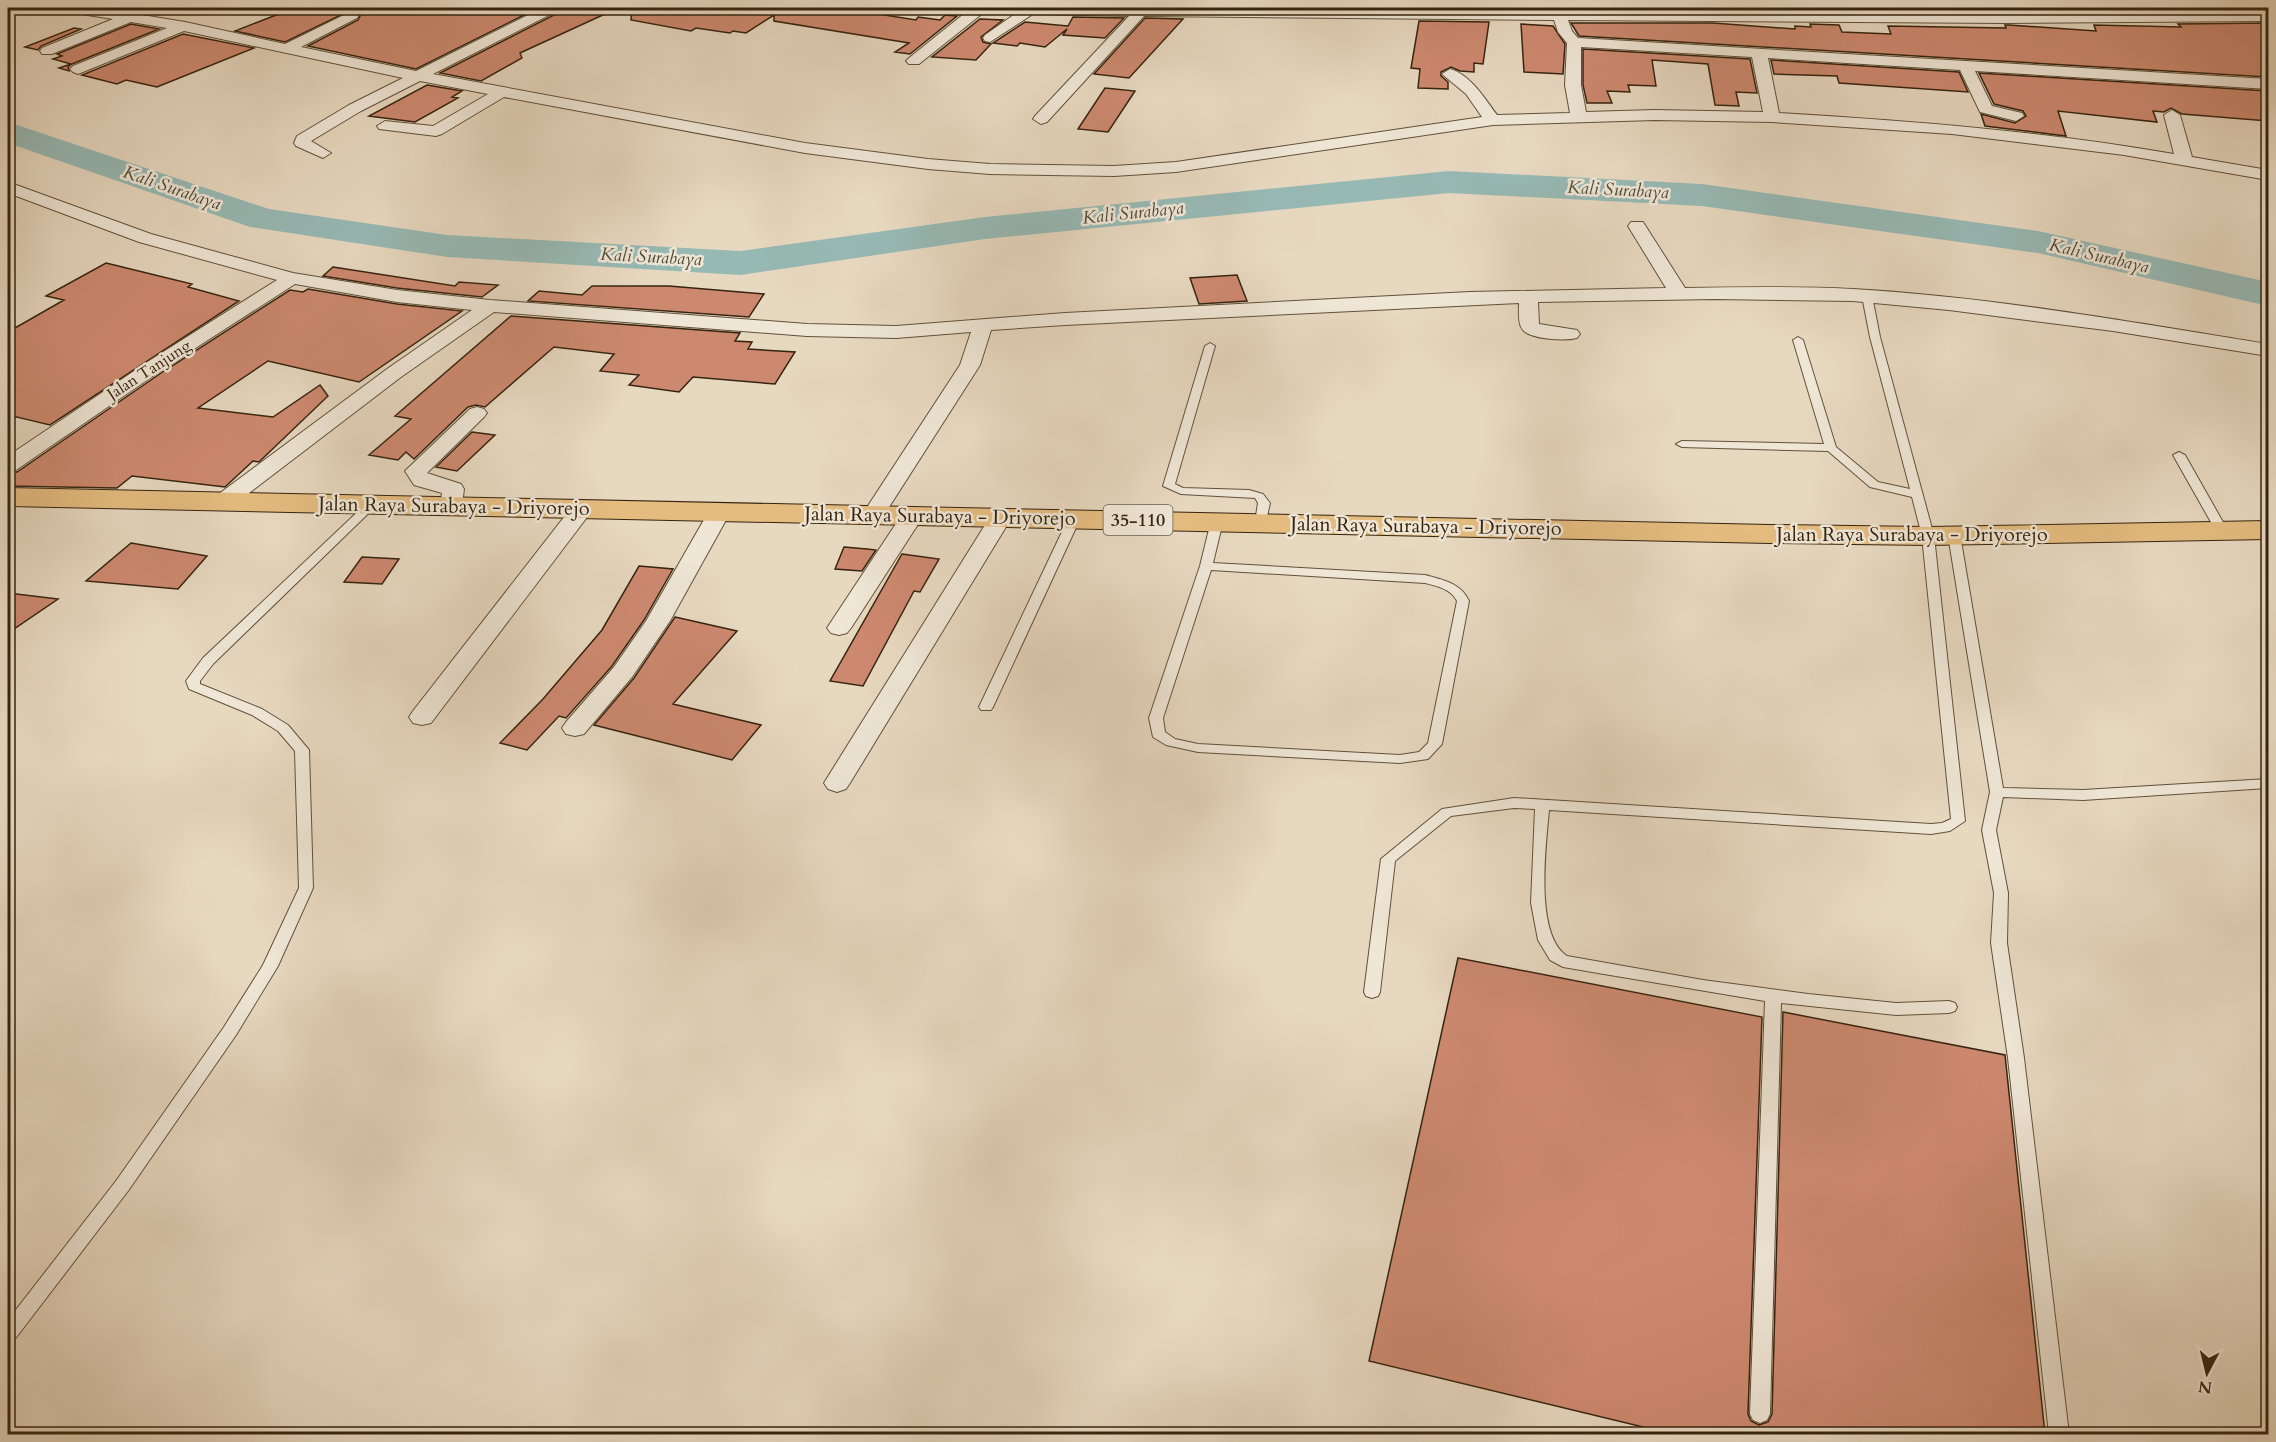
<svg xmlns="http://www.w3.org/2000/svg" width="2276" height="1442" font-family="Cardo,serif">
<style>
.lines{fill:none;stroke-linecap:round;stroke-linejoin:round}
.canal{fill:#97b9b4;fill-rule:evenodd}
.river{fill:#97b9b4;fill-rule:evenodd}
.building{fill:#cd8970;stroke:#35240e;stroke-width:1.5}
.service-casing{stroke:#62513a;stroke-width:2}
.minor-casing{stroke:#62513a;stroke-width:2}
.primary-casing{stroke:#35240e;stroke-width:2}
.service{fill:#efe6d6;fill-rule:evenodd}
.minor{fill:#efe6d6;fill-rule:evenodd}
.primary{fill:#e4bc80;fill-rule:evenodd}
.labels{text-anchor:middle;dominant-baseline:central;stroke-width:5;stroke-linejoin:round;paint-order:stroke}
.far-street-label{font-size:16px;fill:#35240e;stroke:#efe6d6}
.far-water-label{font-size:18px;font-style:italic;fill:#4e4938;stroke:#efe6d6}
.shield{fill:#efe6d6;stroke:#6d5e4a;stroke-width:1.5}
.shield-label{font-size:18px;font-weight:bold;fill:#35240e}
.street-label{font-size:20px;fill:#35240e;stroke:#efe6d6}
</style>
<rect width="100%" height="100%" fill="#e7d8c0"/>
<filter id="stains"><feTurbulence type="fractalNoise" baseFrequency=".00333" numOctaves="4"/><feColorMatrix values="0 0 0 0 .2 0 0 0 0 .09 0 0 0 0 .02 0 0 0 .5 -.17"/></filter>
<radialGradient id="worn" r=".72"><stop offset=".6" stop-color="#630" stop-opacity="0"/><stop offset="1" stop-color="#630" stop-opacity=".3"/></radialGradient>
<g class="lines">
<!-- canal -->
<path class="canal" d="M 1273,8 L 1668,8 L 1674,12 L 1671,16 L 1665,17 L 1282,13 L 1276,12 Z
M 1991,8 L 2268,8 L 2268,13 L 1864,20 L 1858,19 L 1855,15 L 1858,11 L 1864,10 Z"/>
<!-- river -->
<path class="river" d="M 8,122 L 269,209 L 447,235 L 740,251 L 985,217 L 1449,171 L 1702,184 L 2038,231 L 2268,282 L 2268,306 L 2038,253 L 1702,206 L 1449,193 L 985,239 L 740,275 L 447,257 L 250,227 L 8,143 Z"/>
</g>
<!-- building -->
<path class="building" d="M 294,8 L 538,8 L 416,69 L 308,46 L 358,20 L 361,14 L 353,9 L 285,42 L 235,31 Z
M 561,8 L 618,8 L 520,53 L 522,58 L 481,81 L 440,73 L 558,13 Z
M 632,8 L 732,8 L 774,14 L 775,8 L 840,8 L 916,20 L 918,17 L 940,20 L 945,15 L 957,16 L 910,54 L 895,52 L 909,43 L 774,21 L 774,15 L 746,33 L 733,31 L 730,33 L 696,28 L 691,31 L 631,20 Z
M 1073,17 L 1124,18 L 1105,38 L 1063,35 L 1067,29 L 1045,47 L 1020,43 L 1017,46 L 993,43 L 1025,22 L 1068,26 Z
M 1145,18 L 1183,19 L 1129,78 L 1094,74 Z
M 980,19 L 1003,20 L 981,37 L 983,42 L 991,44 L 976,60 L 932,57 Z
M 1419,21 L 1489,22 L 1483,64 L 1474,63 L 1474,72 L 1460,71 L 1451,67 L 1441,72 L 1441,76 L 1448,82 L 1448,89 L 1418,88 L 1420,69 L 1411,68 Z
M 1571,23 L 1713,23 L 1795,29 L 1795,26 L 1811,27 L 1810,24 L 1839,25 L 1842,32 L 1891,34 L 1888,26 L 2006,28 L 2005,25 L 2009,25 L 2096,31 L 2094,25 L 2181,27 L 2178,24 L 2268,23 L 2268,77 L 1579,36 Z
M 131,24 L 159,29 L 72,64 L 68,67 L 69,71 L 59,68 L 71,64 L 53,59 L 62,56 L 57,54 Z
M 1521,24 L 1553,26 L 1565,44 L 1563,74 L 1524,72 Z
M 74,28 L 81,29 L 41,46 L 38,50 L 25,47 Z
M 183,34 L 254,48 L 157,87 L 126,80 L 117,84 L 82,75 Z
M 1583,49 L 1750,59 L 1757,93 L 1736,92 L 1739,106 L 1715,105 L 1708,64 L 1652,60 L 1656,86 L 1628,85 L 1630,92 L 1607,91 L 1612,103 L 1587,103 L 1583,85 Z
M 1771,60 L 1959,72 L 1968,92 L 1839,83 L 1837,76 L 1774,74 Z
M 1979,73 L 2268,91 L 2268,121 L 2182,114 L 2171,108 L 2164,112 L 2153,111 L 2157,122 L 2058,111 L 2066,136 L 1985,126 L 1981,114 L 2015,123 L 2026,116 L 2023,111 L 1994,104 Z
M 427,85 L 462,91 L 452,97 L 458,98 L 415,122 L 369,116 Z
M 1105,88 L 1135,91 L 1108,132 L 1078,129 Z
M 106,263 L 192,284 L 188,287 L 239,301 L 50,425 L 8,415 L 8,332 L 64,300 L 46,296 Z
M 333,267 L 455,286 L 459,282 L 498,285 L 482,297 L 397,288 L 323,276 Z
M 1237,275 L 1247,301 L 1199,304 L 1190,278 Z
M 592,286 L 669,286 L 764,294 L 749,317 L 528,301 L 539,291 L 582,295 Z
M 308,289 L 397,304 L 462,311 L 359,382 L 268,361 L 198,408 L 273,417 L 320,385 L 328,396 L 259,462 L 253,461 L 225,487 L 132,476 L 117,488 L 8,486 L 8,475 L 10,473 L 17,472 L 164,371 L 290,290 L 303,292 Z
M 511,316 L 740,333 L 735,341 L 752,342 L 748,349 L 795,352 L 775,384 L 693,377 L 679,392 L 629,385 L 639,375 L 600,371 L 614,354 L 554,347 L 485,407 L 476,405 L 468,407 L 414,459 L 406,452 L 398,460 L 369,455 L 411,419 L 395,416 Z
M 472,432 L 495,435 L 457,471 L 436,467 Z
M 131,543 L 207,556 L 178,589 L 86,581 Z
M 844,547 L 867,549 L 876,550 L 862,571 L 835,569 Z
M 902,554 L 939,559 L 920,592 L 914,591 L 863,686 L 830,681 Z
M 362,557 L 399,559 L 382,584 L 344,582 Z
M 639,566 L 673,569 L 644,620 L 612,666 L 566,718 L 559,716 L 527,750 L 500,743 L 543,699 L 602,630 Z
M 8,593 L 58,599 L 8,633 Z
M 675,617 L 737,631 L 673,704 L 761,725 L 732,760 L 594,725 L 634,678 Z
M 1458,958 L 1762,1017 L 1748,1414 L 1751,1421 L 1759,1425 L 1768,1422 L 1772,1414 L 1783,1012 L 2005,1055 L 2045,1434 L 1672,1434 L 1369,1361 Z"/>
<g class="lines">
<!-- service casing -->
<g class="service-casing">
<path id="service" d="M 1867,293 L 1872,296 L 1880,337 L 1934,536 L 1965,821 L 1950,831 L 1931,834 L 1549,810 C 1546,845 1534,935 1567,956 L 1703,980 L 1808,994 L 1896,1003 L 1949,1001 L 1955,1003 L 1957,1007 L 1955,1011 L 1949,1013 L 1896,1015 L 1781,1003 L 1770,1414 L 1767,1420 L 1760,1423 L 1753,1420 L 1750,1414 L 1765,1001 L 1598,973 L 1563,967 L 1550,960 L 1538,940 L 1531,903 L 1535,809 L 1514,808 L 1451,816 L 1395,861 L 1380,992 L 1378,996 L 1372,998 L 1366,996 L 1364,992 L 1381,859 L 1442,809 L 1514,798 L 1931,824 L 1942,823 L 1951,819 L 1922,536 L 1912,497 L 1870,487 L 1828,451 L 1682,447 L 1676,444 L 1682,441 L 1824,444 L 1793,340 L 1798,337 L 1803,340 L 1836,447 L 1878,482 L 1910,489 L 1870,337 L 1862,296 Z
M 1210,343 L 1215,346 L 1175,484 L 1183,488 L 1249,490 L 1263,494 L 1270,503 L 1265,525 L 1261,526 L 1255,522 L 1258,503 L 1255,498 L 1181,494 L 1163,486 L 1205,346 Z
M 2179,452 L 2185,455 L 2228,531 L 2226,534 L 2218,534 L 2216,531 L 2173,455 Z
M 372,500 L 378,504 L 376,506 L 213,664 L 200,681 L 200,684 L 262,709 L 288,725 L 309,750 L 313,888 L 278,966 L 236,1035 L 128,1191 L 15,1339 L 8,1341 L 8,1320 L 116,1181 L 224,1027 L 263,965 L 299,888 L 295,751 L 278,731 L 252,715 L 189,689 L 186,681 L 203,658 L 368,502 Z
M 1074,515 L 1080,519 L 993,707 L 991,710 L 981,710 L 979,707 L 1068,519 Z
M 1217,517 L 1223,521 L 1213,563 L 1425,575 C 1443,580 1461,583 1469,601 L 1442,744 L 1428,759 L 1400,763 L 1198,752 L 1166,745 L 1153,737 L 1149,718 L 1200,566 L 1211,521 ZM 1211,570 L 1425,583 C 1437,586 1451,589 1457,601 L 1428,743 L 1419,752 L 1400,755 L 1198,744 L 1175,739 L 1165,732 L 1163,718 Z
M 1954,531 L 1960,535 L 2003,788 L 2083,790 L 2268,779 L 2268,788 L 2083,800 L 2003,797 L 1996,830 L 2008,893 L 2007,943 L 2024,1058 L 2069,1434 L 2049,1434 L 2008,1058 L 1991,943 L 1994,893 L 1982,830 L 1990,792 L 1948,535 Z"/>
</g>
<!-- minor casing -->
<g class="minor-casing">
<path id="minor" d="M 62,8 L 96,8 L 130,13 L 185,22 L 285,44 L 352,11 L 359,15 L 357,18 L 301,47 L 416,71 L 542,8 L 559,8 L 557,11 L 433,74 L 805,143 L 928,159 L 990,164 L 1114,166 L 1176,162 L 1482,117 L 1466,94 L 1442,74 L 1450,69 C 1471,75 1485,99 1497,115 L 1570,113 L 1565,85 L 1567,43 L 1558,32 L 1554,20 L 1144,16 L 1047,122 L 1041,124 L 1033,119 L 1035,116 L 1129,16 L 1033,14 L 990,42 L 985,41 L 983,38 L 985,35 L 1015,14 L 983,13 L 919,64 L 909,64 L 906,61 L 909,58 L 965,13 L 936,11 L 934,8 L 1551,11 L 1550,8 L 1564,8 L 1565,11 L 2008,15 L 2268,13 L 2268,21 L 2008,23 L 1568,20 L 1572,31 L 1578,38 L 2268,79 L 2268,89 L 1975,71 L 1992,106 L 2022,113 L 2024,116 L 2016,121 L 1980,112 L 1960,70 L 1768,58 L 1779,113 C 1911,121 2043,131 2174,154 L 2164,115 L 2172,110 L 2180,115 L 2192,157 L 2268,170 L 2268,180 L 2124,155 L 1952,134 L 1772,122 L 1655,120 L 1493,125 L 1176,172 L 1114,176 L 990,174 L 928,169 L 805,153 L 504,97 L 442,134 L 436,136 L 379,129 L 377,126 L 385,121 L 433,126 L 488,94 L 420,81 L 361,111 L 311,141 L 331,153 L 323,158 L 296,146 L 294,143 L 297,136 L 349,105 L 403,78 L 184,31 L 78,74 L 73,72 L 70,69 L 73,66 L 167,28 L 131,22 L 52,54 L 42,54 L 40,51 L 42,48 L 113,19 L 69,12 ZM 1581,47 L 1752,57 L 1763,112 L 1655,110 L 1586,112 L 1581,85 Z
M 8,182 L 151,234 L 293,273 L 397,290 L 490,300 L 807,324 L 896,326 L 1065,313 L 1470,292 L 1666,288 L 1628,226 L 1631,222 L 1643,222 L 1685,288 C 1741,287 1797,286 1853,289 C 1992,297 2131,322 2268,344 L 2268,356 L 2113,331 L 1949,310 L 1853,301 L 1715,299 L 1538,302 L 1539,324 L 1577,330 L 1580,334 L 1577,338 C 1566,341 1526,340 1521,327 C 1518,321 1519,310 1519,303 L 1065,325 L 991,330 L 980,365 L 884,515 L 881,520 L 873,522 L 865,520 L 862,515 L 960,365 L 971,332 L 896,338 L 807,336 L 494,312 L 401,377 L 232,506 L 224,508 L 216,506 L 213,501 L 216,496 L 387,369 L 472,310 L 397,302 L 295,284 L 163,369 L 16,470 L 8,471 L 8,456 L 149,361 L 277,280 L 139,242 L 8,193 Z
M 477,407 L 484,409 L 487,413 L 484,417 L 427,473 L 461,484 L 464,489 L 462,505 L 459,510 L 451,512 L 443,510 L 440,505 L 442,493 L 414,485 L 405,471 L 470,409 Z
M 583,501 L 591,503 L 594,508 L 431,723 L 422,725 L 413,723 L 409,717 L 413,711 L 575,503 Z
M 720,504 L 728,506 L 731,511 L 670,621 L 632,677 L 584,734 L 575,736 L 566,734 L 562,728 L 566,722 L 614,667 L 646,621 L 709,511 L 712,506 Z
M 913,508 L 921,510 L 924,515 L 851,628 L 847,633 L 839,635 L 831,633 L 827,628 L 905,510 Z
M 1001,510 L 1009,512 L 1012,517 L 850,783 L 846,789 L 837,792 L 828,789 L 824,783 L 990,517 L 993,512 Z"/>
</g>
<!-- primary casing -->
<g class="primary-casing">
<path id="primary" d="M 8,488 L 1770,525 L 1928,527 L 2268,521 L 2268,539 L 1928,545 L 1770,543 L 8,506 Z"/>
</g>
<!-- service -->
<use href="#service" class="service"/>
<!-- minor -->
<use href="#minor" class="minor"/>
<!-- primary -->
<use href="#primary" class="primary"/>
</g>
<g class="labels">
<!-- far-street labels -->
<g class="far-street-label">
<text transform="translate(149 370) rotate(-33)">Jalan Tanjung</text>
</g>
<!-- far-water labels -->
<g class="far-water-label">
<text transform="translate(172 188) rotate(19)">Kali Surabaya</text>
<text transform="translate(1618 190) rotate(3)">Kali Surabaya</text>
<text transform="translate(1133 213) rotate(-6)">Kali Surabaya</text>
<text transform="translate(2099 256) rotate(13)">Kali Surabaya</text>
<text transform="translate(651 257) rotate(3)">Kali Surabaya</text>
</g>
<!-- shield labels -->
<rect class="shield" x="1103.5" y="505" width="69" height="30" rx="4.5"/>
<g class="shield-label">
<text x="1138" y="520">35-110</text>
</g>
<!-- street labels -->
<g class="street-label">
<text transform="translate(454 506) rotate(1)">Jalan Raya Surabaya - Driyorejo</text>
<text transform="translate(940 516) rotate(1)">Jalan Raya Surabaya - Driyorejo</text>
<text transform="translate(1426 526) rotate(1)">Jalan Raya Surabaya - Driyorejo</text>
<text x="1912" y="534">Jalan Raya Surabaya - Driyorejo</text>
</g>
</g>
<!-- margin -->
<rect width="2276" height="1442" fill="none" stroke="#e7d8c0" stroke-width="30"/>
<rect x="9" y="9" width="2258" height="1424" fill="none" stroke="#35240e" stroke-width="3"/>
<rect x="15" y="15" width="2246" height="1412" fill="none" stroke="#35240e" stroke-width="1.5"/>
<!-- north arrow -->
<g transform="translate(2207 1373) rotate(187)" stroke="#efe6d6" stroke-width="4.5" paint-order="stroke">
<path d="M0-4.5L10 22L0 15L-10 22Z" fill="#35240e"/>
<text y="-9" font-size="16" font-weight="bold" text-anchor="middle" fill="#35240e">N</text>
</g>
<rect width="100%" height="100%" filter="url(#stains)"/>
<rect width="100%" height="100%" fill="url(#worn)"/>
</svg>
